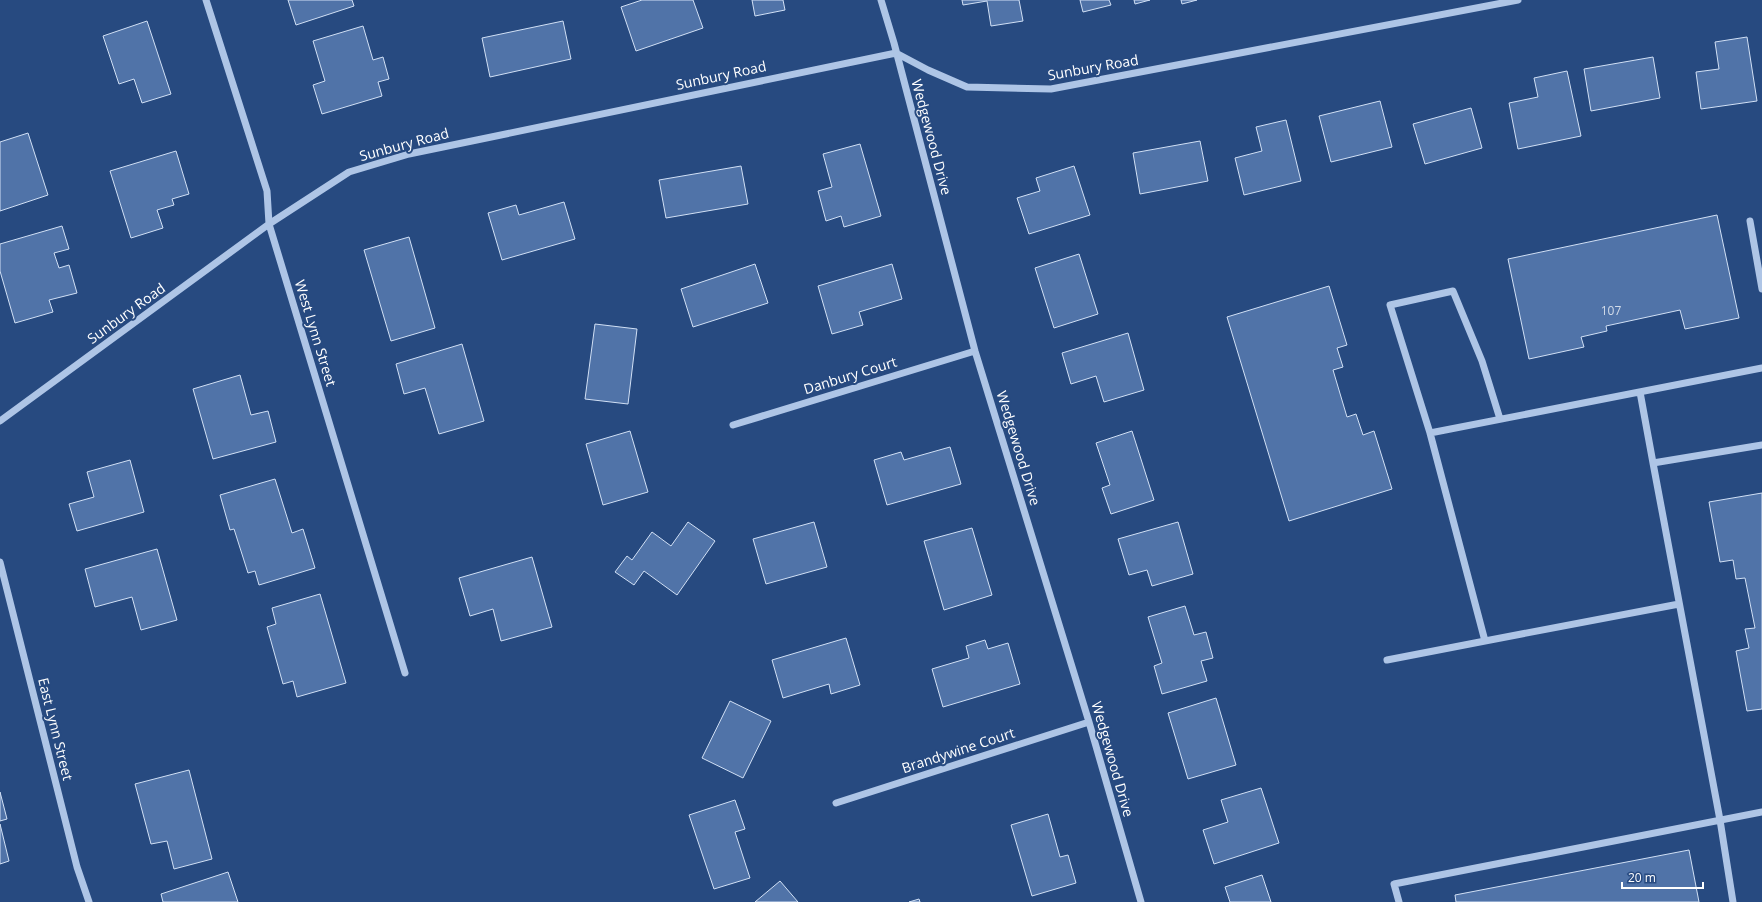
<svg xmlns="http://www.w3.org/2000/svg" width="1762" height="902" font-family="'Open Sans',sans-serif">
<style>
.building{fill:#5073a8;stroke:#d1e0f5}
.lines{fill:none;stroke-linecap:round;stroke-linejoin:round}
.minor{stroke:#aec5e6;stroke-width:7}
.labels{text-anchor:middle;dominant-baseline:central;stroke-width:4;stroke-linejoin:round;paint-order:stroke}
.number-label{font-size:12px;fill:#d3dce9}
.street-label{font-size:14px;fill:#fff;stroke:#274a80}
</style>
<rect width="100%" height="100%" fill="#274a80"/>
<!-- building -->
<path class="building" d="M 288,0 L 352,0 L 354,6 L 296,25 Z
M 642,0 L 693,0 L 703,28 L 636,51 L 621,7 Z
M 752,0 L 783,0 L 785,10 L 755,16 Z
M 962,0 L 1019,0 L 1023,21 L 991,26 L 987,1 L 963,5 Z
M 1080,0 L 1109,0 L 1111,5 L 1083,12 Z
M 1134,0 L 1150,0 L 1135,4 Z
M 1181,0 L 1197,0 L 1182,4 Z
M 147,21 L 171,94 L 142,103 L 134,79 L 119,84 L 103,36 Z
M 563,21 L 571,59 L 490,77 L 482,38 Z
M 363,26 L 373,60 L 383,57 L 389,79 L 378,82 L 382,96 L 322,114 L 313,85 L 325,81 L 313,41 Z
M 1747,37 L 1757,101 L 1701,109 L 1696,72 L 1719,69 L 1715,42 Z
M 1653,57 L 1660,98 L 1591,111 L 1584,69 Z
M 1567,71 L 1581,136 L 1518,149 L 1509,103 L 1538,97 L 1534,78 Z
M 1380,101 L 1392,147 L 1331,162 L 1319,116 Z
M 1471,108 L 1482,148 L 1425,164 L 1413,124 Z
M 1286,120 L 1301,181 L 1244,195 L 1235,158 L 1262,151 L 1256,127 Z
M 28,133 L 48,195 L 0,211 L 0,142 Z
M 1200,141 L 1208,181 L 1140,194 L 1133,153 Z
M 860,144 L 881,216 L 844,227 L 841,216 L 826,221 L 818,191 L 832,187 L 823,154 Z
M 176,151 L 189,194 L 172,199 L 174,205 L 157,210 L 163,228 L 131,238 L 110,171 Z
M 741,166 L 748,204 L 666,218 L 659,180 Z
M 1074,166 L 1090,215 L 1029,234 L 1017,198 L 1040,191 L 1036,178 Z
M 564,202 L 575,239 L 502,260 L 488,213 L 516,205 L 519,215 Z
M 1717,215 L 1739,318 L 1685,329 L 1680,310 L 1606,326 L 1607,331 L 1581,337 L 1584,347 L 1529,359 L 1508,259 Z
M 62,226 L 69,249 L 54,253 L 59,268 L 69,265 L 77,293 L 49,300 L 53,312 L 15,323 L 0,271 L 0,244 Z
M 409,237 L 435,328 L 391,341 L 364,250 Z
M 1079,254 L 1098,314 L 1054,328 L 1035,268 Z
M 755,264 L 768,303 L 693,327 L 681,289 Z
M 892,264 L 902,299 L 859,312 L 863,325 L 832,334 L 818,286 Z
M 1329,286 L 1347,345 L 1337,348 L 1343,367 L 1333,370 L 1347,417 L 1356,414 L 1363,435 L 1374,431 L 1392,489 L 1289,521 L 1227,317 Z
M 595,324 L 637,329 L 628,404 L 585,399 Z
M 1128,333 L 1144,390 L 1104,402 L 1096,376 L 1071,384 L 1062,353 Z
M 462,344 L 484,421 L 439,434 L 425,388 L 404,394 L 396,364 Z
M 240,375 L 251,415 L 268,411 L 276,442 L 213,459 L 193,389 Z
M 630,431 L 648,492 L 603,505 L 586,444 Z
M 1132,431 L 1154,500 L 1111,514 L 1102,488 L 1110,485 L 1096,443 Z
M 950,447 L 961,484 L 887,505 L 874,460 L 901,452 L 904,460 Z
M 130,460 L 144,512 L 77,531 L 69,504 L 94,497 L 87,472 Z
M 275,479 L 292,533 L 303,529 L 315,568 L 259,585 L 255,571 L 248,573 L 234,529 L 230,530 L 220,495 Z
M 1762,493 L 1762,709 L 1747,711 L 1736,651 L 1749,648 L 1745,629 L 1755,628 L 1745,578 L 1736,579 L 1733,560 L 1720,562 L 1709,502 Z
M 688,522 L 715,541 L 677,595 L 644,571 L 634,585 L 615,572 L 627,556 L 632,560 L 652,532 L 671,546 Z
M 814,522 L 827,567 L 766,584 L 753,539 Z
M 1178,522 L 1193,574 L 1152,586 L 1147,570 L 1129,575 L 1118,539 Z
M 972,528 L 992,595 L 944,610 L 924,541 Z
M 157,549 L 177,620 L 141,630 L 132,597 L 95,607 L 85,569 Z
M 532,557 L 552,627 L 501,641 L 493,609 L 470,616 L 459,578 Z
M 320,594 L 346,683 L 297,697 L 293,681 L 283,684 L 267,627 L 276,624 L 272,608 Z
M 1185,606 L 1194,635 L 1206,632 L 1213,658 L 1201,661 L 1207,681 L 1162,694 L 1154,666 L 1162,663 L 1148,617 Z
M 846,638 L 860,685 L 831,694 L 829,684 L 783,698 L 772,660 Z
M 985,640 L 988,649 L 1008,643 L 1020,684 L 943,707 L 932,669 L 969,658 L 966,646 Z
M 1216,698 L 1236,765 L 1188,779 L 1168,713 Z
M 730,701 L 771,721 L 743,778 L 702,758 Z
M 189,770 L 212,859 L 174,869 L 167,841 L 151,844 L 135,784 Z
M 1261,788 L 1279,843 L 1214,864 L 1203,830 L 1228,822 L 1221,800 Z
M 0,792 L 7,819 L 0,821 Z
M 735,800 L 745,829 L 735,832 L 750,878 L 714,889 L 689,815 Z
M 1048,814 L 1060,857 L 1068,855 L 1076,883 L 1032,896 L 1011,825 Z
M 0,824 L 9,861 L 0,864 Z
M 1689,850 L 1699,902 L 1456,902 L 1455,895 Z
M 228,872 L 238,902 L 163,902 L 161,894 Z
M 1262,875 L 1271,902 L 1230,902 L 1225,887 Z
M 780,881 L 798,902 L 755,902 Z
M 919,899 L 920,902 L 909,902 Z"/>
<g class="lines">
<!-- minor -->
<path class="minor" d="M 206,0 L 267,191 L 269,224 L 405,673
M 881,0 L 894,43 L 975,351 L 1089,722 L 1141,902
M 1750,221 L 1762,289
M 1640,392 L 1653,463
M 1500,419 L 1482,361 L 1453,291 L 1390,305 L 1430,433 L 1762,368
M 0,421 L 269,224 L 349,172 L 409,154 L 896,53 L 928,70 L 967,87 L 1051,89 L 1518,0
M 733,425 L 975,351
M 0,562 L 77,867 L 89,902
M 1485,641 L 1679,604
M 1387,660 L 1485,641 L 1430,433
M 836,803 L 1089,722
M 1399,902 L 1394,884 L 1762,812
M 1733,902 L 1720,820 L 1653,463 L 1762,445"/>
</g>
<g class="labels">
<!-- number labels -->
<g class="number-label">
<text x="1611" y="310">107</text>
</g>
<!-- street labels -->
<g class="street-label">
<text transform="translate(1093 67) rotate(-10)">Sunbury Road</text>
<text transform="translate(721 75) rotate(-12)">Sunbury Road</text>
<text transform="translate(932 137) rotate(75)">Wedgewood Drive</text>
<text transform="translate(404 144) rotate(-15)">Sunbury Road</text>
<text transform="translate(126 313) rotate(-36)">Sunbury Road</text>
<text transform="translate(316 333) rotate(73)">West Lynn Street</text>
<text transform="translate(850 375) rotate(-17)">Danbury Court</text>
<text transform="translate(1019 448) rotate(73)">Wedgewood Drive</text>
<text transform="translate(56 729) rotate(76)">East Lynn Street</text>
<text transform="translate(958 750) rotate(-18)">Brandywine Court</text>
<text transform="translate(1113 759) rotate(74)">Wedgewood Drive</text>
</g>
</g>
<!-- scale -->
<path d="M1622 882v6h81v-6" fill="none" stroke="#ffffff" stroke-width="2"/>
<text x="1628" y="882" font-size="12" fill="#ffffff" stroke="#274a80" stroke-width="3" paint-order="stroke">20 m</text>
</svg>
